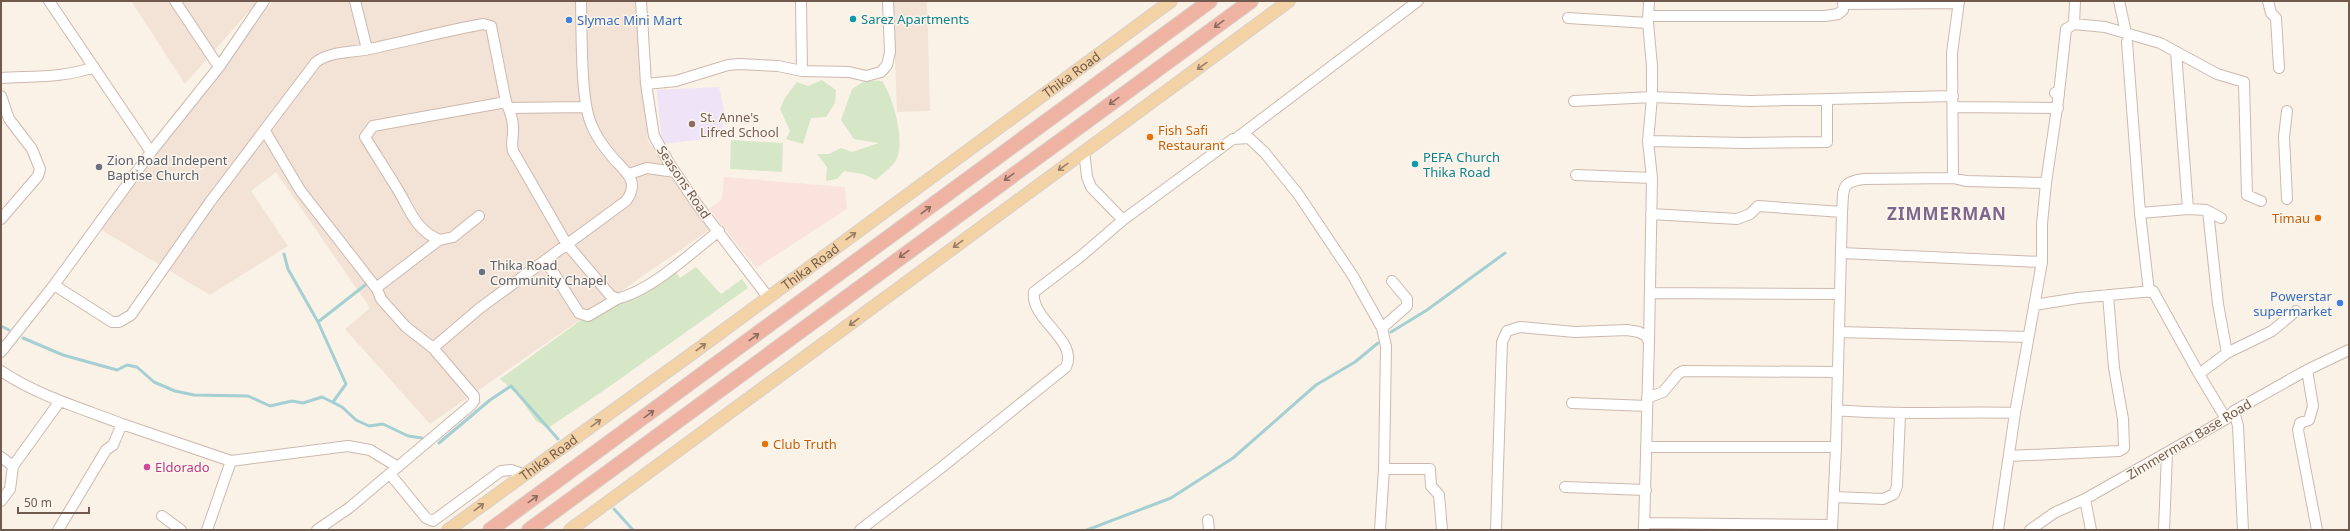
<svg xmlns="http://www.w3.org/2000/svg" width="2350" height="531" font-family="'Noto Sans',sans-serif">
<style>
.residential{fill:#f2e3d6}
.commercial{fill:#fae3dc}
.education{fill:#efe3f7}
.green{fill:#d5e7c6}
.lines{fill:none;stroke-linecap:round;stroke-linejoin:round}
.stream{stroke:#a4cfd3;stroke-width:3}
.minor-casing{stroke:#ccb9ae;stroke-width:12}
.major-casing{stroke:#d8d1cd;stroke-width:14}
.highway-casing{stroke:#d8d1cd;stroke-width:16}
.minor{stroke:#fff;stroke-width:10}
.major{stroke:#f3d2a5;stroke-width:12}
.highway{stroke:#efb3a3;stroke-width:14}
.oneway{stroke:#8b6b5e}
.oneway2{stroke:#997d67}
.culture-dot{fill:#0f9aa8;stroke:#fdf6ed;stroke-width:1.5}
.shop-dot{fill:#3f7fe0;stroke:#fdf6ed;stroke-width:1.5}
.education-dot{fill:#8d6e63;stroke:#fdf6ed;stroke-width:1.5}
.food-dot{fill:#e8710a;stroke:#fdf6ed;stroke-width:1.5}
.worship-dot{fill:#6b7280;stroke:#fdf6ed;stroke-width:1.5}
.hotel-dot{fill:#d1479c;stroke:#fdf6ed;stroke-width:1.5}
.labels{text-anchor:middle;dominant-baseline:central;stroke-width:3;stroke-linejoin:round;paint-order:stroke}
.culture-label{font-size:13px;fill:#0d838f;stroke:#fdf6ed;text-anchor:start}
.shop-label{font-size:13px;fill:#366cbe;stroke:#fdf6ed;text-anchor:start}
.street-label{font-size:13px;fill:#72594d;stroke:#fdf6ed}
.education-label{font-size:13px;fill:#785e54;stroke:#fdf6ed;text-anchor:start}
.food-label{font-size:13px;fill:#c56008;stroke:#fdf6ed;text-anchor:start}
.worship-label{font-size:13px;fill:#5b616d;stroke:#fdf6ed;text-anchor:start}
.hotel-label{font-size:13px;fill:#b23c85;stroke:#fdf6ed;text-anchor:start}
.district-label{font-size:17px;font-weight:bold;letter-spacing:1px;fill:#7e668e;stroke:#fdf6ed}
</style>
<rect width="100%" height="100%" fill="#faf2e7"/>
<!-- residential -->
<path class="residential" d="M 131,1 L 258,1 L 185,84 Z
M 273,1 L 635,1 L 648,141 L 709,230 L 430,424 L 345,329 L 370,308 L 276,172 L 251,191 L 288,246 L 210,295 L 100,229 L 256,21 Z
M 893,1 L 927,1 L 930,111 L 897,112 Z"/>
<!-- commercial -->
<path class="commercial" d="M 724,177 L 845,187 L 847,209 L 756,268 L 709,209 L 722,199 Z"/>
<!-- education -->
<path class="education" d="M 719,87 L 724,110 L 722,137 L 662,144 L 657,90 Z"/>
<!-- green -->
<path class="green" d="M 822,80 L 836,90 L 835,103 L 826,117 L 811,118 L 803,144 L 786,139 L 790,131 L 780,109 L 785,98 L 797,82 L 808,86 Z
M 866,80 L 882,81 C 893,97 905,139 897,158 C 894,166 882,174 876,180 L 863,174 L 844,171 L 837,179 L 826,181 L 827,167 L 817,154 L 829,154 L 841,148 L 852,152 L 879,143 L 854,139 L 841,120 L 852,89 Z
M 731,140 L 783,143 L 782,172 L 730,169 Z
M 696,267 L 721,294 L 742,279 L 748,288 L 603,391 L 548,428 L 536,421 L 518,395 L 500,379 L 603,304 L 634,299 L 675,270 L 680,278 Z"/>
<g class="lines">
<!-- stream -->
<path class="stream" d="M 284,254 L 288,269 L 318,322
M 1,326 L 9,330
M 1391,332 L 1427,310 L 1505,253
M 23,338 L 63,355 L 117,370 L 127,365 L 137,367 L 154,382 L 175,391 L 194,395 L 248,396 L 270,406 L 292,401 L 303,403 L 322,397 L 342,407 L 356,420 L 369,426 L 383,424 L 408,436 L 422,438
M 333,402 L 346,384 L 318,322 L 369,282
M 439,443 L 490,400 L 511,386 L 558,439
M 614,509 L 633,530
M 1087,530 L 1171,498 L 1233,458 L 1316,385 L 1355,362 L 1378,343"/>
<!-- minor casing -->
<g class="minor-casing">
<path id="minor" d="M 49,1 L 151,152
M 175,1 L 219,67
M 355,1 L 367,49
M 641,1 L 646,84 L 654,136 L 669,163 L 696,203 L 768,297
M 801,1 L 802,71
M 1649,1 L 1648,23 L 1652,66 L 1652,97 L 1648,141 L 1652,178 L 1649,342
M 2119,1 L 2126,33
M 2268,1 L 2271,13 L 2276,18 L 2279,68
M 1843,4 L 1959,3
M 1648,16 L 1825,16 L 1838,14 L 1843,10 L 1844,1
M 1568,18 L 1648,23
M 2074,24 L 2105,27 L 2160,43 L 2217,74 L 2244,82 L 2247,195 L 2261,201
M 2127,42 L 2140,213 L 2149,292
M 2176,52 L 2188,209
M 1,78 C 32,76 65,78 94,67
M 646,84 L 676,81 L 728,65 L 739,64 L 778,66 L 802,71 L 849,72 L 866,76 L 881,72 L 887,65 L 890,52 L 888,1
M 1,96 L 9,119 L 32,149 L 40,169 L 38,176 L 1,219
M 1574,101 L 1652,97 L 1750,101 L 1953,96
M 506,102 C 510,111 514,121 513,131 C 513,139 511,143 513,151 L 566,243 L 610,295 L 617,299 C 654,289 689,254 719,231
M 1953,107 L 2058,108
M 509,108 L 586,107
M 2287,111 L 2284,137 L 2287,199
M 265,131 L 300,190 L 377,289 L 381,299 L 406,327 L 433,348 L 474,396 L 474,401 L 471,405 L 349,508 L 317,530
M 1238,137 L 1418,1
M 1648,141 L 1745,143 L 1827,142 L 1827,99
M 1084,151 L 1087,177 L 1091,187 L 1123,220 L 1233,139 L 1249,138 L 1265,153 L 1298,194 L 1353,276 L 1382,328 L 1386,346 L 1384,469 L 1380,530
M 629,174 L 647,168 L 675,172
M 1576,175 L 1652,178
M 1953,178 L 1952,53 L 1959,1
M 2208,211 L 2218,304 L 2227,353
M 2140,213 L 2188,209 L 2206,210 L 2221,218
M 1651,214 L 1737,219 L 1750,214 L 1758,206 L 1842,212
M 1841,253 L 2042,262
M 546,261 L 579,313 L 588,316 L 617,299
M 54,285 L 112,322 L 119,322 L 131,315 L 210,202 L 316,62 C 331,51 351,53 369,49 C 407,41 445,31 483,24 L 491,26 L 506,102 L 373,126 L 365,137 C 376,155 387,172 398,190 C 410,210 416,231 440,240 L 453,237 L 479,216
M 376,288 L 439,240
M 1651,293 L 1839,294
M 2034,305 L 2078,298 L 2153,291 L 2199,374
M 1382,328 L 1407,306 L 1407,299 L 1392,281
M 1839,332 L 2028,337
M 433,348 L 480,308 L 626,201 C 640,182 627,173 614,159 C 606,150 597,138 592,126 C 580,101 582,32 581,1
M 1,352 L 54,285 L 151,152 L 219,67 L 264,1
M 2307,370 L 2313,406 L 2309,420 L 2300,423 L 2298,430 L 2317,530
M 1,371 C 38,396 81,408 122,424 L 113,445 L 106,450 L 58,530
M 1647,398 L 1663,392 L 1678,374 L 1683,371 L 1838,372
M 1572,403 L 1647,406
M 1837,410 C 1897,416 1955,411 2015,413
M 2234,411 L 2238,426 L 2243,530
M 2226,419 L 2199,374 L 2227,353 L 2272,331 L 2296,311
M 122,424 L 231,461 L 348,446 L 370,450 L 398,467
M 1646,447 L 1836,447 L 1832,530
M 1836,447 L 1842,212 C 1844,190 1839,182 1864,179 L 1953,178 L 1966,181 L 2046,183
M 2009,456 L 2119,451 L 2124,448 L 2123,419 L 2114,368 L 2108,295
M 1,457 L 13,466 L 10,489 L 1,501
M 13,466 L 60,401
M 1384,469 L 1430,469 L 1431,486 L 1439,495 L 1442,530
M 390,474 L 426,518 L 433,521 L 501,471 L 511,470 L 523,474
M 1565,487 L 1646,490
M 1834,497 L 1883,499 L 1894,494 L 1897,486 L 1900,414
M 2085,499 L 2091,530
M 162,516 L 181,530
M 1208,520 L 1209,530
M 1644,523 L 1832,525
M 207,530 L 231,461
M 860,530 L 942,467 L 1066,367 C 1079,340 1030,320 1034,292 L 1080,257 L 1123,220
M 1496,530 L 1502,342 L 1507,331 L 1520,327 L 1575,332 L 1627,330 L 1639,332 L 1646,336 L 1649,342 L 1644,530
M 1998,530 L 2015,413 L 2042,262 L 2042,224 L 2046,183 L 2059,94 L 2055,93 L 2059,91 L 2060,84 L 2066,29 L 2074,24 L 2075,1
M 2030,530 L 2054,513 L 2085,499 L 2226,419 L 2234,411 L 2307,370 L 2349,350
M 2164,530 L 2167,453"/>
</g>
<!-- major casing -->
<g class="major-casing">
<g id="major">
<path id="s1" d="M 448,530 L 697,350 L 1171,1"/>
<path d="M 570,530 L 1289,1"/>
</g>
</g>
<!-- highway casing -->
<g class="highway-casing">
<path id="highway" d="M 490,530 L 1210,1
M 529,530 L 1251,1"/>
</g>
<!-- minor -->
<use href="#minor" class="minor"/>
<!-- major -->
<use href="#major" class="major"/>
<!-- highway -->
<use href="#highway" class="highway"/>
</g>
<!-- one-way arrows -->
<defs><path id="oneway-shaft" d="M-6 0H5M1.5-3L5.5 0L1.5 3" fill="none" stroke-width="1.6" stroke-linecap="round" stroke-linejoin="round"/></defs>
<g class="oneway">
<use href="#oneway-shaft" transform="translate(1219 24) rotate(144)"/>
<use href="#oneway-shaft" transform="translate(1114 101) rotate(144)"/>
<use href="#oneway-shaft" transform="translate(1009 177) rotate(144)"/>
<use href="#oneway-shaft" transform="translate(926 210) rotate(-37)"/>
<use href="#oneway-shaft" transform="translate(904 254) rotate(144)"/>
<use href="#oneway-shaft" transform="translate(754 337) rotate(-36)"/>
<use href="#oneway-shaft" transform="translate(649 414) rotate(-36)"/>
<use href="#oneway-shaft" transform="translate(533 499) rotate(-36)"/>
</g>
<g class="oneway2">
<use href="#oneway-shaft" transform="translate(1202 66) rotate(144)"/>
<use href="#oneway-shaft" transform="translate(1063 167) rotate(144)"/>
<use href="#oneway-shaft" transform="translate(851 236) rotate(-36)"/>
<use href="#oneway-shaft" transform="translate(958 244) rotate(144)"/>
<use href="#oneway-shaft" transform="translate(854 322) rotate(143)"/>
<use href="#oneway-shaft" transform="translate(701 347) rotate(-37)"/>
<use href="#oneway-shaft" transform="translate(596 423) rotate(-36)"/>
<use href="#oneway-shaft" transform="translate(479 507) rotate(-37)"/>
</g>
<!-- markers -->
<g class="culture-dot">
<circle cx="853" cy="19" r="4"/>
<circle cx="1415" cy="164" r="4"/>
</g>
<g class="shop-dot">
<circle cx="569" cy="20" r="4"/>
<circle cx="2340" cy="303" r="4"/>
</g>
<circle class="education-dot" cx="692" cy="124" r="4"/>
<g class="food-dot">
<circle cx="1150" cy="137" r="4"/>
<circle cx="2318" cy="218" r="4"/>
<circle cx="765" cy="444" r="4"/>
</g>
<g class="worship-dot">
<circle cx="99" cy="167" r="4"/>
<circle cx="482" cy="272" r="4"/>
</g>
<circle class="hotel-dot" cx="147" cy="467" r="4"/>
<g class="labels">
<!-- culture labels -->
<g class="culture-label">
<text x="861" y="19">Sarez Apartments</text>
<text x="1423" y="157">PEFA Church<tspan x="1423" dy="15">Thika Road</tspan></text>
</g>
<!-- shop labels -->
<g class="shop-label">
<text x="577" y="20">Slymac Mini Mart</text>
<text x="2332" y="296" text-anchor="end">Powerstar<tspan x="2332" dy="15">supermarket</tspan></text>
</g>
<!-- street labels -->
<g class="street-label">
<text stroke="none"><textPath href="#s1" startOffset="772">Thika Road</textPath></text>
<text transform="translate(684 182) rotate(56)">Seasons Road</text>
<text stroke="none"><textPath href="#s1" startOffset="448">Thika Road</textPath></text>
<text transform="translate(2189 439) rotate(-31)">Zimmerman Base Road</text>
<text stroke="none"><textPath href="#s1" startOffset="124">Thika Road</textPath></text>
</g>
<!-- education labels -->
<g class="education-label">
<text x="700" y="117">St. Anne's<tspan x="700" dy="15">Lifred School</tspan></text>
</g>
<!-- food labels -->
<g class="food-label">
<text x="1158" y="130">Fish Safi<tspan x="1158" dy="15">Restaurant</tspan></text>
<text x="2310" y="218" text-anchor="end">Timau</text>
<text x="773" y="444">Club Truth</text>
</g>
<!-- worship labels -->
<g class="worship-label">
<text x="107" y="160">Zion Road Indepent<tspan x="107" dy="15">Baptise Church</tspan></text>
<text x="490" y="265">Thika Road<tspan x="490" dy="15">Community Chapel</tspan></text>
</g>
<!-- hotel labels -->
<g class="hotel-label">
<text x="155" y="467">Eldorado</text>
</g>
<!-- district labels -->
<g class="district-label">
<text x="1947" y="213">ZIMMERMAN</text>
</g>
</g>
<!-- border -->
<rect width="2350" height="531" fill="none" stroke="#72594d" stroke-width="4"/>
<!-- scale -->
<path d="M18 507v6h71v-6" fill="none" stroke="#72594d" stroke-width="2"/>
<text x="24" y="507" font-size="12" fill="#72594d" stroke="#fdf6ed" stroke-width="3" paint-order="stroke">50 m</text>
</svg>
